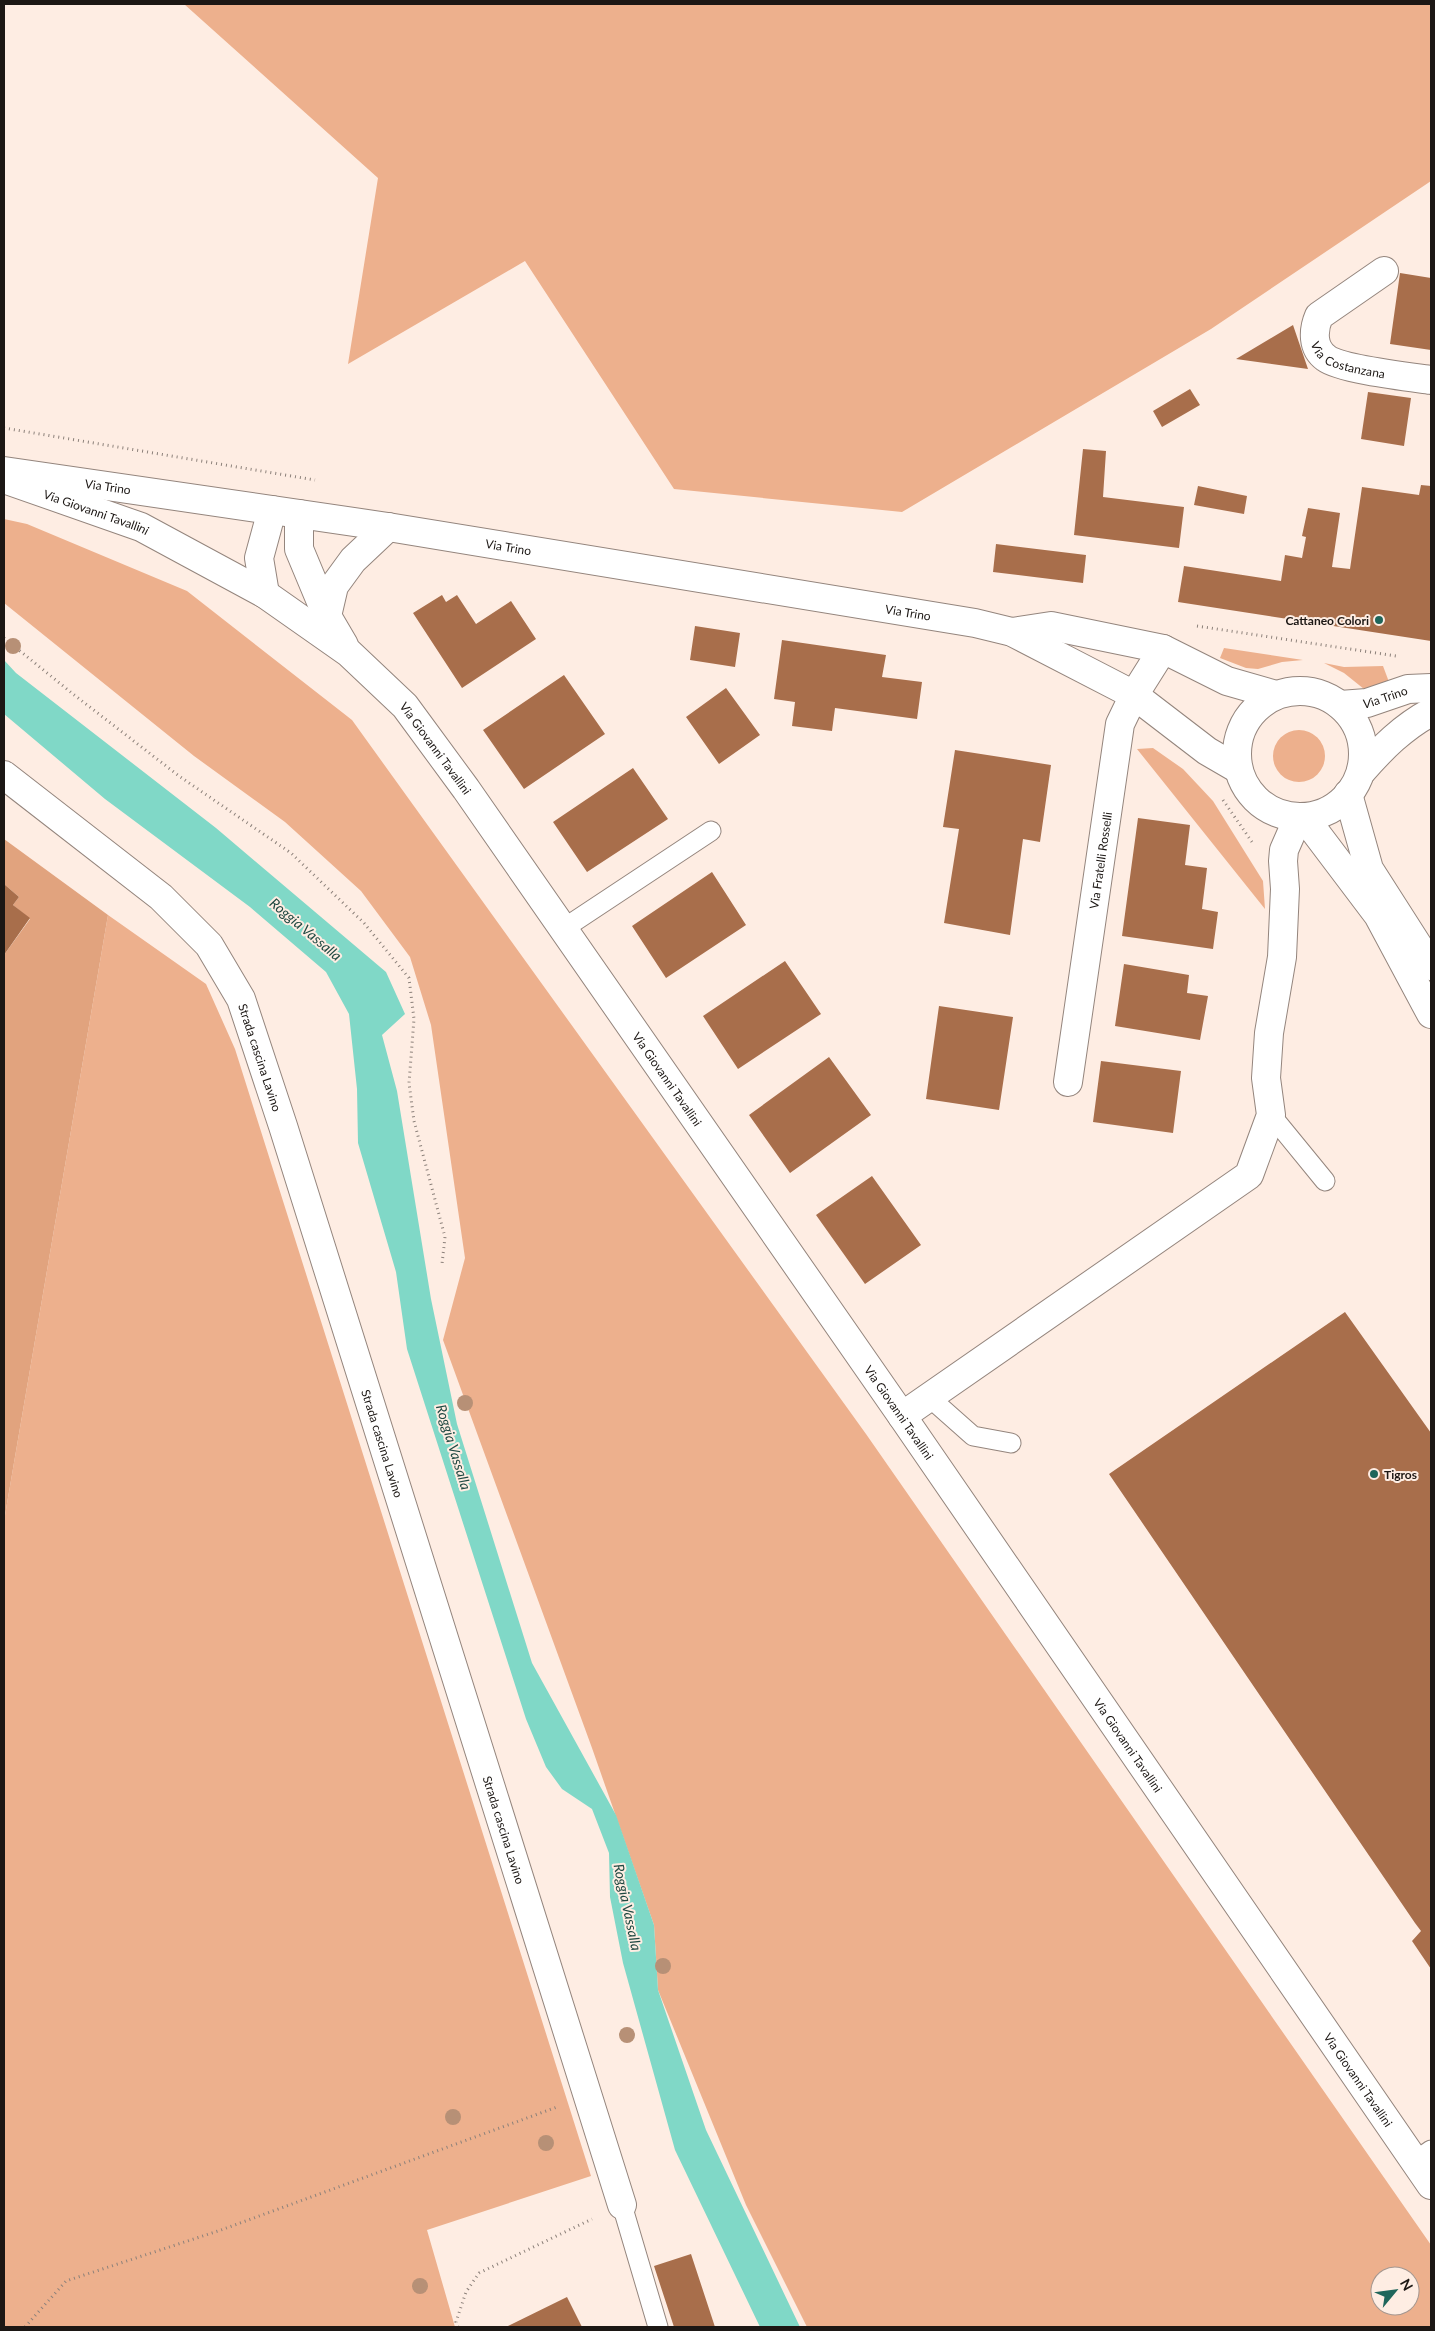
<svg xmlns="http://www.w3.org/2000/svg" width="1435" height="2331" font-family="Lato,sans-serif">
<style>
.green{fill:#edb08d;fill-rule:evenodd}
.forest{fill:#e1a37e}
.water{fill:#80d8c7}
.building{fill:#a86e4b}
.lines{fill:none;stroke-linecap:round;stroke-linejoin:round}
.service-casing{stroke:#94857d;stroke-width:21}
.minor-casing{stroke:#94857d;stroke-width:30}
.secondary-casing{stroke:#94857d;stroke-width:30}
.path{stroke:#8c817a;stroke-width:3;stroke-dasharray:1 4;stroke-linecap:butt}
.service{stroke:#fff;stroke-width:19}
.minor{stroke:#fff;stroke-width:28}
.secondary{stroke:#fff;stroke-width:28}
.tree{fill:#b79076}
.poi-dot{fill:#1f665b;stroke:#feede3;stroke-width:2}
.labels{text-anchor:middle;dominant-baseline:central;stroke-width:4;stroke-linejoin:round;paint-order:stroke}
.street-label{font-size:12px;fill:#1c1714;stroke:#feede3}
.poi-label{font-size:12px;font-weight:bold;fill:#1c1714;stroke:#feede3;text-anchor:end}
.water-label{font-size:14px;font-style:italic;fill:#204942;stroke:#feede3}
</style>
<rect width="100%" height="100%" fill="#feede3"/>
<!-- green -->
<path class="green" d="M 184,4 L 1431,4 L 1431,181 L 1211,329 L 902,512 L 674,489 L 525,261 L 348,364 L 378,178 Z
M 4,519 L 27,524 L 187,591 L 352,720 L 866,1434 L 1431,2245 L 1431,2327 L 807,2327 L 746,2205 L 658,1990 L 654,1925 L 592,1748 L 443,1340 L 465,1258 L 431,1025 L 410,957 L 361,891 L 285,822 L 194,756 L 4,603 ZM 1380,2276 L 1410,2276 L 1410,2306 L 1380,2306 Z
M 1224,648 L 1303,660 L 1282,662 L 1258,669 L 1246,668 L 1220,658 Z
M 1324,663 L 1344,667 L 1383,666 L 1389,682 L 1364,689 L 1344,673 Z
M1273 756a26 26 0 1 1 52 0a26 26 0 1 1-52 0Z
M 1153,748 L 1183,769 L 1213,801 L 1263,881 L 1265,909 L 1137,749 Z
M 108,915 L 206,984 L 235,1049 L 591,2176 L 427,2230 L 455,2327 L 4,2327 L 4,1521 Z"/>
<!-- forest -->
<path class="forest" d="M 4,839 L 108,915 L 4,1521 L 4,955 L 30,919 L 13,905 L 19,897 L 4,884 Z"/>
<!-- water -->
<path class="water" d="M 4,660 L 16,673 L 216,828 L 386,972 L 405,1014 L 382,1035 L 397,1091 L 431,1299 L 457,1424 L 532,1663 L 616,1815 L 654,1925 L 658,1990 L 706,2130 L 800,2327 L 760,2327 L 675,2150 L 623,1963 L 610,1897 L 609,1853 L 592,1809 L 562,1789 L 546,1767 L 526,1719 L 407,1349 L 396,1272 L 358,1143 L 357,1089 L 349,1014 L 326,972 L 250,907 L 105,799 L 4,714 Z"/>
<!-- building -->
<path class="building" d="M 1400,273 L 1431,278 L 1431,350 L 1390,344 Z
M 1293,325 L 1308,369 L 1236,359 Z
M 1190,389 L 1200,405 L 1162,427 L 1153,411 Z
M 1368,392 L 1411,398 L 1404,446 L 1361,439 Z
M 1083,449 L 1106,451 L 1103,497 L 1184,507 L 1179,548 L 1074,535 Z
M 1421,485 L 1431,486 L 1431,641 L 1178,602 L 1184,566 L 1281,581 L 1285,555 L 1302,558 L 1306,537 L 1302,536 L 1308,508 L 1340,513 L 1332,567 L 1350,569 L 1362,487 L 1419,495 Z
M 1198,486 L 1247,496 L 1244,514 L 1194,505 Z
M 996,544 L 1086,555 L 1083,583 L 993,572 Z
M 442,595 L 446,602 L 457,595 L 476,624 L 511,601 L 536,639 L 462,688 L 413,613 Z
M 695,626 L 740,633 L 735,667 L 690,660 Z
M 782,640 L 886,655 L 882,677 L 922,682 L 917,719 L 835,708 L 832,731 L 792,726 L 795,702 L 774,699 Z
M 564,675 L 605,734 L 524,789 L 483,730 Z
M 726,688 L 760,735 L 719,764 L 686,717 Z
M 955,750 L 1051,765 L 1040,842 L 1023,839 L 1010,935 L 944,923 L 959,829 L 943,827 Z
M 633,768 L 668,819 L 587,872 L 553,822 Z
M 1138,818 L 1190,825 L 1185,865 L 1207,868 L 1202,909 L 1218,912 L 1213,949 L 1122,936 Z
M 712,872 L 746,925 L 666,978 L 632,926 Z
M 4,884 L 19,897 L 13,905 L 30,918 L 4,955 Z
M 785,961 L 821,1014 L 738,1069 L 703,1016 Z
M 1124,964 L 1189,975 L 1187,993 L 1208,996 L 1200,1040 L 1115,1026 Z
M 939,1006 L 1013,1017 L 999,1110 L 926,1099 Z
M 829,1057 L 871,1115 L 790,1173 L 749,1115 Z
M 1101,1061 L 1181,1071 L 1173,1133 L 1093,1122 Z
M 872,1176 L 921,1245 L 865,1284 L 816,1215 Z
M 1345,1312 L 1431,1433 L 1431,1969 L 1412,1941 L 1421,1931 L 1415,1923 L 1109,1474 Z
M 691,2254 L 715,2327 L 674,2327 L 654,2266 Z
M 567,2297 L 582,2327 L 506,2327 Z"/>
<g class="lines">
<!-- service casing -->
<g class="service-casing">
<path id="service" d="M 563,929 L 711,831
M 1271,1115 L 1325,1181
M 929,1397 L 973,1436 L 1011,1443
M 1415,2161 L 1431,2150
M 622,2205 L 658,2327"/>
</g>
<!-- minor casing -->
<g class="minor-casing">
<g id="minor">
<path id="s1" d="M 1384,271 L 1319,316 C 1313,330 1312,348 1326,358 C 1340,369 1410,377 1431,380"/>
<path id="s2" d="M 4,479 L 141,527 L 265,594 L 349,653 L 405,706 L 466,789 L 902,1416 L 1431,2185"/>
<path d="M 299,514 L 299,549 L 327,616 L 344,645"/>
<path d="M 265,594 L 259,558 L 272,510"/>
<path d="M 327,616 L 334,586 L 353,560 L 388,527"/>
<path id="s3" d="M 4,775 L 161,897 L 209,945 L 241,999 L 283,1126 L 622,2205"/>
<path id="s4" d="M 1068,1082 L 1120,724 L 1134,695 L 1163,649"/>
<path d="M 902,1416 L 1249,1175 L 1271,1115 L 1266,1078 L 1269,1033 L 1282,957 L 1285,889 L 1283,861 L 1284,850 L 1298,818"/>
</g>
</g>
<!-- secondary casing -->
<g class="secondary-casing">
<g id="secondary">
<path id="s5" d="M 4,471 L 388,527 L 975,623 L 1012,632 L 1134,695 L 1207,751 L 1238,769"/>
<path d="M 1012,632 L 1051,626 L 1163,649 L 1227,681 L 1276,695"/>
<circle cx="1300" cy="754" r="63"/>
<path id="s6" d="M 1340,705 L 1367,703 L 1408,689 L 1431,688"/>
<path d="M 1361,772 C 1382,748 1403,727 1431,712"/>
<path d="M 1348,794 L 1369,869 L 1431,966"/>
<path d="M 1304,817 L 1378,915 L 1431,1014"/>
</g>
</g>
<!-- path -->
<path class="path" d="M 4,428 L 315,480
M 1197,626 L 1396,656
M 4,638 L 73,694 L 179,776 L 291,853 L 364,923 L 409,978 L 414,1019 L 409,1083 L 414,1121 L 445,1237 L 442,1264
M 1223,800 L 1252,842
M 25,2327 L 66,2281 L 221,2230 L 557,2107
M 458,2327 L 456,2322 L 466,2292 L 479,2273 L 592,2219"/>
<!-- service -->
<use href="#service" class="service"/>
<!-- minor -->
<use href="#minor" class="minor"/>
<!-- secondary -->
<use href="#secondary" class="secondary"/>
</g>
<!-- trees -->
<g class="tree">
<circle cx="13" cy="646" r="8"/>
<circle cx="465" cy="1403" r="8"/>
<circle cx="663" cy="1966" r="8"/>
<circle cx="627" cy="2035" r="8"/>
<circle cx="453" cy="2117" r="8"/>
<circle cx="546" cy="2143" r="8"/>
<circle cx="420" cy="2286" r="8"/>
</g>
<!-- markers -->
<g class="poi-dot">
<circle cx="1379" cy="620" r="5"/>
<circle cx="1374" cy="1474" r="5"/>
</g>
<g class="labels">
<!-- street labels -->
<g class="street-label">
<text stroke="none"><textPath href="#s1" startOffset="146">Via Costanzana</textPath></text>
<text stroke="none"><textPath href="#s5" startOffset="105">Via Trino</textPath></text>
<text stroke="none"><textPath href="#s2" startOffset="98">Via Giovanni Tavallini</textPath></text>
<text stroke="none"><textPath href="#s5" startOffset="510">Via Trino</textPath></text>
<text stroke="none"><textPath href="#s5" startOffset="915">Via Trino</textPath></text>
<text stroke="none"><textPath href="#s6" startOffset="46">Via Trino</textPath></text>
<text stroke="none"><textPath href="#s2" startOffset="518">Via Giovanni Tavallini</textPath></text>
<text stroke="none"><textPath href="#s4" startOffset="224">Via Fratelli Rosselli</textPath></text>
<text stroke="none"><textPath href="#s3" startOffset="391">Strada cascina Lavino</textPath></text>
<text stroke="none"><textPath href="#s2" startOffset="922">Via Giovanni Tavallini</textPath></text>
<text stroke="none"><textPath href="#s2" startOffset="1328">Via Giovanni Tavallini</textPath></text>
<text stroke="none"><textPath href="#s3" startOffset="796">Strada cascina Lavino</textPath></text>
<text stroke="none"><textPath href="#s2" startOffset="1732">Via Giovanni Tavallini</textPath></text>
<text stroke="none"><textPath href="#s3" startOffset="1201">Strada cascina Lavino</textPath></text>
<text stroke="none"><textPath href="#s2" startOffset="2138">Via Giovanni Tavallini</textPath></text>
</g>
<!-- poi labels -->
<g class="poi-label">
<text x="1369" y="620">Cattaneo Colori</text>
<text x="1384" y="1474" text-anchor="start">Tigros</text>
</g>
<!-- water labels -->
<g class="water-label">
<text transform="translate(306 929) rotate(40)">Roggia Vassalla</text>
<text transform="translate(454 1447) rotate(73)">Roggia Vassalla</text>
<text transform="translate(628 1907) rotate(78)">Roggia Vassalla</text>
</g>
</g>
<!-- border -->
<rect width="1435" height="2331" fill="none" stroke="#1c1714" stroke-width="10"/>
<!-- north arrow -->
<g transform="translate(1395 2291) rotate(61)"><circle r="24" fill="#feede3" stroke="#a49790"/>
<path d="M0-4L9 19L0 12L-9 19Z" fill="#1f665b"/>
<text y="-8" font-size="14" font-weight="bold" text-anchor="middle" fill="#1c1714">N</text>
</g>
</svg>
